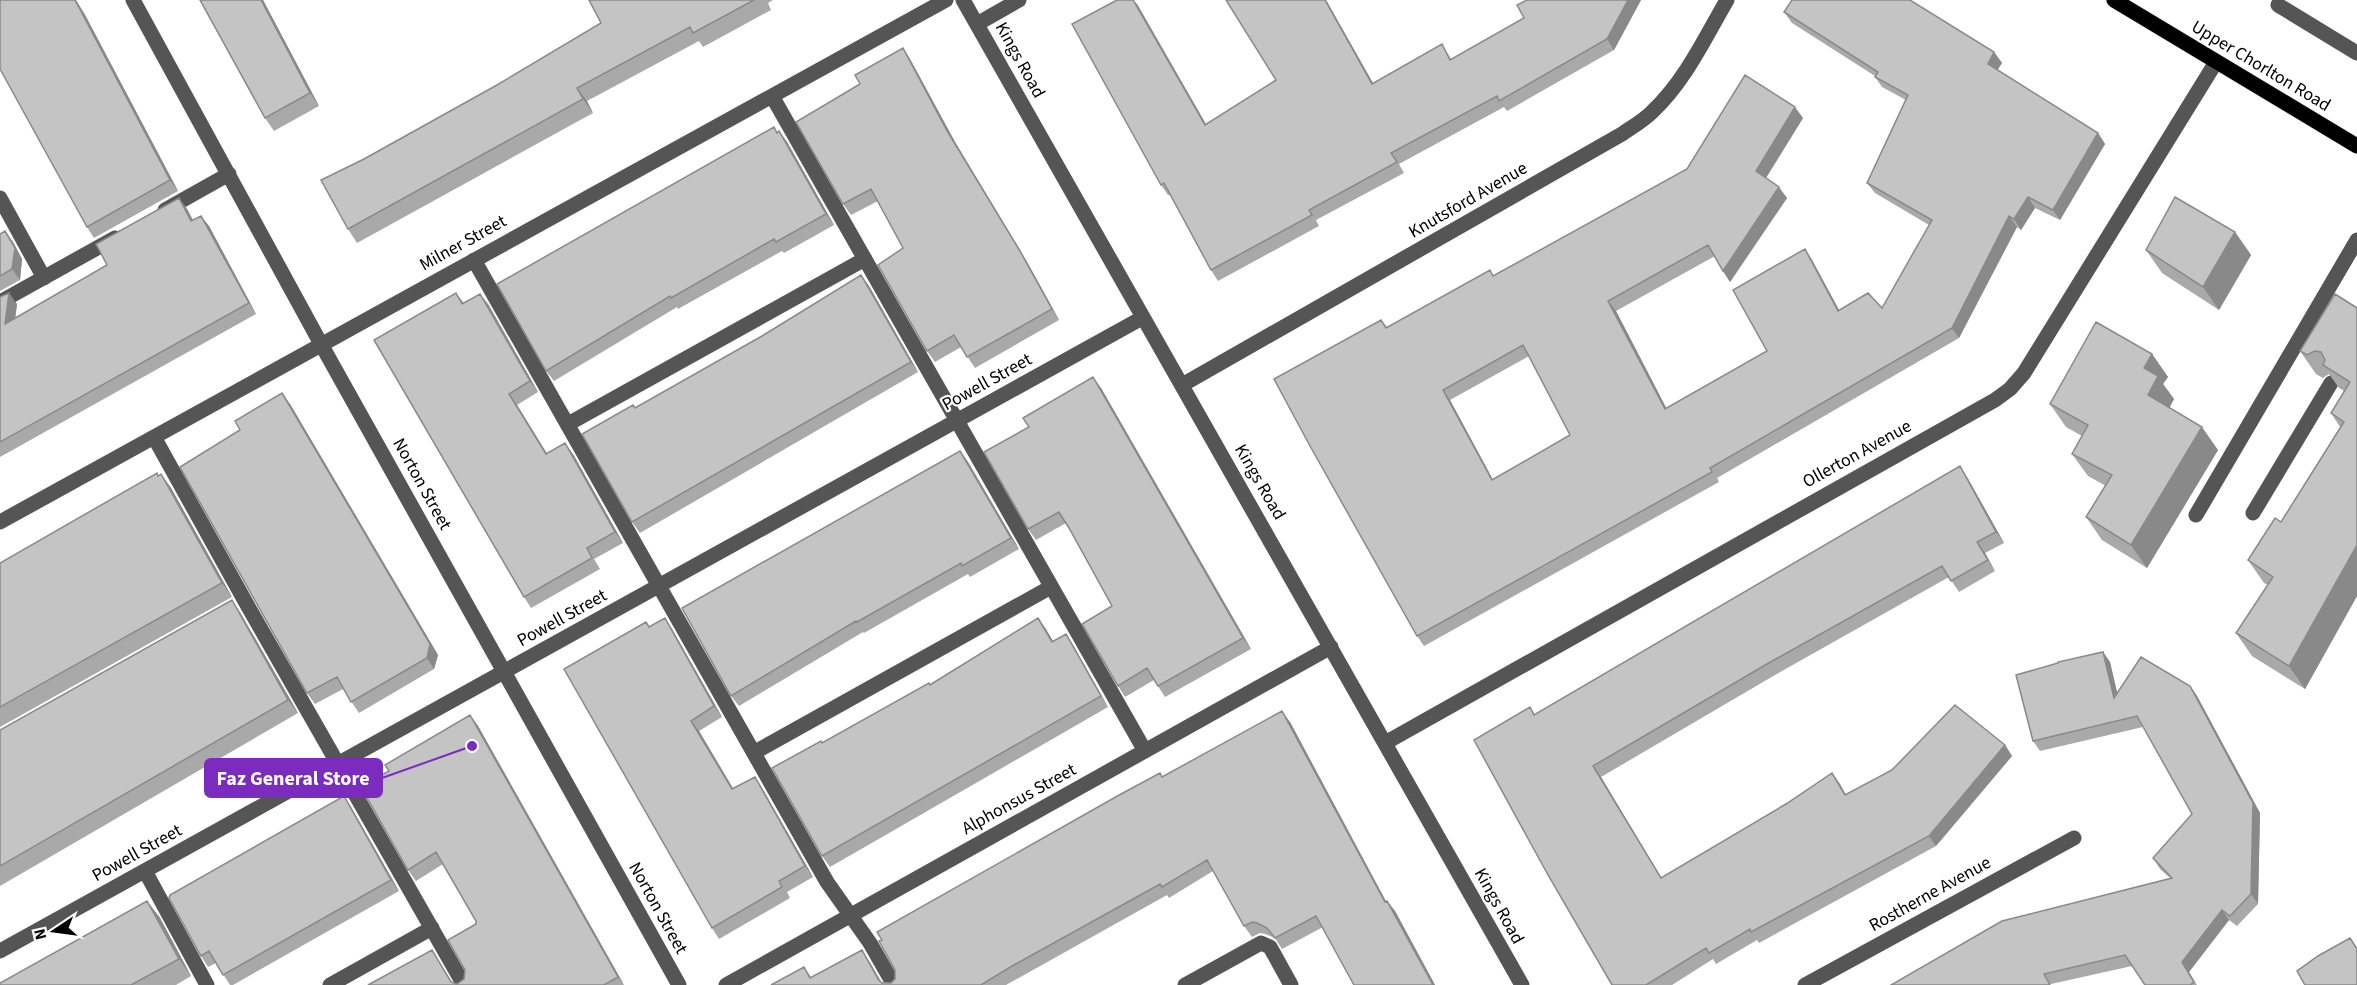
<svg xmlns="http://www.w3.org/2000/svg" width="2357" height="985" font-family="'Source Sans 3',sans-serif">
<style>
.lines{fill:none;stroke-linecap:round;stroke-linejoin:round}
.major-casing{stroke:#dbdbdb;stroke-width:16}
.minor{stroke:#555;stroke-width:15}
.major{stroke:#000;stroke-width:15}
.wall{fill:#a9a9a9;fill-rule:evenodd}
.shaded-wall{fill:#898989}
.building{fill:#c4c4c4;stroke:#898989;stroke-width:1.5;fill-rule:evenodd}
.labels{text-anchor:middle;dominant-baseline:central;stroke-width:4.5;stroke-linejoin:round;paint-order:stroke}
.street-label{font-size:18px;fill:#000;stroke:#fff}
.leader{fill:none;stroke:#7b2cbf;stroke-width:2}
.callout-dot{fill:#7b2cbf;stroke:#fff;stroke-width:2}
.callout{fill:#7b2cbf;stroke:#7b2cbf;stroke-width:2}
.callout-label{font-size:20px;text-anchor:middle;font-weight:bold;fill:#fff}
</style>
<rect width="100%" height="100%" fill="#fff"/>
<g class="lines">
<!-- major casing -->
<g class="major-casing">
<path id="major" d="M 2114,0 L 2357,146"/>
</g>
<!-- minor -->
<path class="minor" d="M 133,0 L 321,344 L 679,985
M 963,0 L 1522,985
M 2278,5 L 2357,53
M 977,24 L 1019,0
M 772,96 L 1145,751
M 0,198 L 44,278
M 165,210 L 229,174
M 474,260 L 827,882 L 870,943 L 894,985
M 0,302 L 115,238
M 1182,385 L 1622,134 C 1632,127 1643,121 1652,112 C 1685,81 1705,38 1727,0
M 568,424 L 865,259
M 154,437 L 245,601 L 464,985
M 2253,513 L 2331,383
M 2196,515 L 2357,240
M 0,522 L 946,0
M 1385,743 L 1995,400 L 2010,389 L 2024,373 L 2216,62
M 755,752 L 1051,587
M 145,871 L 207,985
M 0,951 L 1142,318
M 330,985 L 432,928
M 726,985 L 1331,647
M 1185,985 L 1261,943 L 1270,947 L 1291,985
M 1805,985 L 2074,838"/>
<!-- major -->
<use href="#major" class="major"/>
</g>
<!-- wall -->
<path class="wall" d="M 263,0 L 319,106 L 274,131 L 265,118 Z
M 589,0 L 773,0 L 768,3 L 771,10 L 703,47 L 699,41 L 587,101 L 593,113 L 357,243 L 348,229 L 497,85 L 601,23 Z
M 1226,0 L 1326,0 L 1373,83 L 1442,44 L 1451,59 L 1641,0 L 1614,50 L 1507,111 L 1504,107 L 1399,164 L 1404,173 L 1316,220 L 1319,226 L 1218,281 L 1211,270 L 1170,195 L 1168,195 L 1161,185 L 1137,4 L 1206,124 L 1276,80 Z
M 1784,12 L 1994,52 L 2002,63 L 1997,70 L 2098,133 L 2105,144 L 2060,220 L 2035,208 L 2021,230 L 2017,227 L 1959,338 L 1717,478 L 1719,482 L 1424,646 L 1417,636 L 1381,320 L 1387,327 L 1494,276 L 1803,118 L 1766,178 L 1787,198 L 1730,282 L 1723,271 L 1715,256 L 1616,311 L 1666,408 L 1767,351 L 1805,249 L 1812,260 L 1839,310 L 1882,308 L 1929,225 L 1875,193 L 1867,183 L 1906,100 L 1882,87 L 1875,77 L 1875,76 L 1792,23 ZM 1529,356 L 1570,435 L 1493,480 L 1450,400 Z
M 84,13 L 178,191 L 94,238 L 87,227 Z
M 903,48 L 910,59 L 955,142 L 1027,262 L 1059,320 L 975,368 L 961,347 L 935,362 L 927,351 L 903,248 L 878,201 L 851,215 L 843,204 L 860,84 Z
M 779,131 L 787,142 L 834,225 L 784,253 L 782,251 L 678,309 L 677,307 L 554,381 L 546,371 Z
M 179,198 L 187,209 L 193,220 L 209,226 L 256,314 L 0,457 L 0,297 L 17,304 L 15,319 L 107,265 Z
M 2235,232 L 2251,255 L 2219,310 L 2162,273 L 2146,250 Z
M 0,234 L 13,242 L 22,259 L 20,280 L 0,291 Z
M 861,275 L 869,286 L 918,372 L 640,533 L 632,522 L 762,336 Z
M 456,293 L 464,303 L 488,304 L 538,392 L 517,405 L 547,454 L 573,454 L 623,543 L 594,559 L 600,569 L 531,608 L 524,597 Z
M 2357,308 L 2357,596 L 2305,689 L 2252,656 L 2236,633 L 2268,585 L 2264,583 L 2248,560 L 2281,522 L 2340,427 L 2331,413 L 2344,391 L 2339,388 L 2329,374 L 2323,378 L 2316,374 L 2300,351 Z
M 2152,354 L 2168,377 L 2163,384 L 2174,399 L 2169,408 L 2218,450 L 2147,568 L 2102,540 L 2086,517 L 2106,486 L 2088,476 L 2072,454 L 2082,436 L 2066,427 L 2050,404 Z
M 1101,388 L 1251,649 L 1165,697 L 1154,680 L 1125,697 L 1118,686 L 1112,606 L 1066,523 L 1036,540 L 1028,529 Z
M 290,404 L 438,655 L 434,669 L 359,713 L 343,689 L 315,704 L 307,693 L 240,430 Z
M 960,451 L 968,462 L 1019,549 L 970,577 L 968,574 L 864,633 L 863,632 L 739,706 L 731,696 Z
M 161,474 L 171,488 L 232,597 L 0,727 L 0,563 Z
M 1967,477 L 2004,543 L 1985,553 L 1995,571 L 1959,592 L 1949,577 L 1775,675 L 1601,777 L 1661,878 L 1786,804 L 1832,773 L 1846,795 L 2005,745 L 2012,756 L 1936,846 L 1759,943 L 1757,940 L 1716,964 L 1713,959 L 1672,985 L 1612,985 L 1530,707 L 1535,715 Z
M 232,600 L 241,614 L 298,713 L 0,886 L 0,730 Z
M 665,618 L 672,629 L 722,717 L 699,731 L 733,789 L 755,777 L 762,788 L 813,877 L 787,892 L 790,898 L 719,939 L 712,928 L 650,627 Z
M 1038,618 L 1053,642 L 1066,634 L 1073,645 L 1108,707 L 830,867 L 822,856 L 823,743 L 930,684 Z
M 2103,652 L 2110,662 L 2117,693 L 2190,686 L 2197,696 L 2260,813 L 2258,904 L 2237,926 L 2229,920 L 2189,972 L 2197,985 L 2145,985 L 2132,966 L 2051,984 L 1891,985 L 2170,878 L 2160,869 L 2153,858 L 2192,814 L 2143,727 L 2040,751 L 2033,741 Z
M 470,715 L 478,726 L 624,985 L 368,985 L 432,950 L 452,982 L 457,984 L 464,979 L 476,921 L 443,864 L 416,881 L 408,870 L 389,771 Z
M 1290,722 L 1386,901 L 1387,901 L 1395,911 L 1435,985 L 1354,985 L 1323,927 L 1282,949 L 1275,938 L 1265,934 L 1260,933 L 1252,937 L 1244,926 L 1213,871 L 1169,898 L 1167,895 L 1006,985 L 771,985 L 804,967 L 811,977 L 869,961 L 881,982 L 891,983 L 1163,777 Z
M 344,796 L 351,807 L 399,891 L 233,985 L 230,985 L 216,963 L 208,967 L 201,956 Z
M 147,901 L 160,918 L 191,976 L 176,985 L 0,985 Z"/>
<!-- shaded-wall -->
<path class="shaded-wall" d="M 75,0 L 76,0 L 84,13 L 178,191 L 170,180 Z
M 261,0 L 263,0 L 319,106 L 310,93 Z
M 1133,0 L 1137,4 L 1212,135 L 1205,125 Z
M 1325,0 L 1326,0 L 1379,94 L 1372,84 Z
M 1628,0 L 1641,0 L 1614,50 L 1607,39 Z
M 903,48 L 910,59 L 955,142 L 1027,262 L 1059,320 L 1052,309 L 947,131 Z
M 1994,52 L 2002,63 L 1995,74 L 1988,64 Z
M 577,88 L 587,101 L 593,113 L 583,99 Z
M 1795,107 L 1803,118 L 1764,181 L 1756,171 Z
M 779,131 L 787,142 L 834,225 L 826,214 Z
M 2098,133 L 2105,144 L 2060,220 L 2053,210 Z
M 1779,187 L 1787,198 L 1730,282 L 1723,271 Z
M 2028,197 L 2035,208 L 2021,230 L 2014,219 Z
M 179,198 L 187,209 L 199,232 L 191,221 Z
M 201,216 L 209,226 L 256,314 L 249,303 Z
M 2009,216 L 2017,227 L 1959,338 L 1952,328 Z
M 5,231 L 13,242 L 22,259 L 20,280 L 12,269 Z
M 2235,232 L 2251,255 L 2219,310 L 2203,287 Z
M 1805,249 L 1812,260 L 1845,321 L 1838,311 Z
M 861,275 L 869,286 L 918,372 L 911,362 Z
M 9,293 L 17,304 L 13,335 L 5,324 Z
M 480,294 L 488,304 L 538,392 L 530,381 Z
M 1608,301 L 1616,311 L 1672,419 L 1665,409 Z
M 2152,354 L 2168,377 L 2163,384 L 2174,399 L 2164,418 L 2148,395 L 2144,368 Z
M 1093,377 L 1101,388 L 1251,649 L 1243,638 Z
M 1443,390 L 1450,400 L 1499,491 L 1492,480 Z
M 282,393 L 290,404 L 438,655 L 434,669 L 427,658 Z
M 509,394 L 517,405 L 554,465 L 546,454 Z
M 2202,427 L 2218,450 L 2147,568 L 2131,545 Z
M 565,443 L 573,454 L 623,543 L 615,532 Z
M 960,451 L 968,462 L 1019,549 L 1011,538 Z
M 1960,466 L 1967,477 L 2004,543 L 1996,532 Z
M 161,474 L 171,488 L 232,597 L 222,583 Z
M 1977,542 L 1985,553 L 1995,571 L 1988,560 Z
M 2357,545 L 2357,596 L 2305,689 L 2289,666 Z
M 232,600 L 241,614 L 298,713 L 288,700 Z
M 665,618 L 672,629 L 722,717 L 714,706 Z
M 1038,618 L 1046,629 L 1060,653 L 1052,642 Z
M 1066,634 L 1073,645 L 1108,707 L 1101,696 Z
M 2103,652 L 2110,662 L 2121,709 L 2114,698 Z
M 2190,686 L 2197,696 L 2260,813 L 2258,904 L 2251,894 Z
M 1282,711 L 1290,722 L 1392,913 L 1385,902 Z
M 470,715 L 478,726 L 624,985 L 618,977 Z
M 691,721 L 699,731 L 740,800 L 732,789 Z
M 2005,745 L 2012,756 L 1936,846 L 1929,836 Z
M 1593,766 L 1601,777 L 1668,889 L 1661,878 Z
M 1832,773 L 1840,784 L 1852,806 L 1845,795 Z
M 755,777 L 762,788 L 813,877 L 805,866 Z
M 344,796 L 351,807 L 399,891 L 391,880 Z
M 147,901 L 160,918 L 191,976 L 179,959 Z
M 1387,901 L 1395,911 L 1435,985 L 1433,985 Z
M 2222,910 L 2229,920 L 2189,972 L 2196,985 L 2182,962 Z
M 862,950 L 869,961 L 883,985 L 878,979 Z"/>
<!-- building -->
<path class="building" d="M 0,0 L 75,0 L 170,180 L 87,227 L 0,69 Z
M 200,0 L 261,0 L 310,93 L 265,118 Z
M 589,0 L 754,0 L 693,33 L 690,27 L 577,88 L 583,99 L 348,229 L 321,180 L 364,159 L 497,85 L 601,23 Z
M 1117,0 L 1133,0 L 1205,125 L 1276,80 L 1226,0 L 1325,0 L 1372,84 L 1442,44 L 1450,60 L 1524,18 L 1517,5 L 1527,0 L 1628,0 L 1607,39 L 1499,101 L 1497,96 L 1391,153 L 1397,162 L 1309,210 L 1312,215 L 1211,270 L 1164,183 L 1161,185 L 1072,24 Z
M 1792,0 L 1910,0 L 1994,52 L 1988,64 L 2098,133 L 2053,210 L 2028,197 L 2014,219 L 2009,216 L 1952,328 L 1710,468 L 1712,472 L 1417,636 L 1310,446 L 1274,379 L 1381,320 L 1386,328 L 1490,270 L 1493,276 L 1687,169 L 1745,75 L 1795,107 L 1756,171 L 1779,187 L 1723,271 L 1708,245 L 1608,301 L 1665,409 L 1767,351 L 1733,290 L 1805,249 L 1838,311 L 1868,293 L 1882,308 L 1932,220 L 1867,183 L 1908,95 L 1875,77 L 1878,72 L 1784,12 ZM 1523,345 L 1570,435 L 1492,480 L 1443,390 Z
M 903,48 L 947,131 L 1020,251 L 1052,309 L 967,357 L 954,335 L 927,351 L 878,265 L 903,248 L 871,189 L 843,204 L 796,122 L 860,84 L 855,75 Z
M 774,127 L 777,133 L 779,131 L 826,214 L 776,242 L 774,239 L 671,298 L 670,296 L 546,371 L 497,284 Z
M 2175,197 L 2235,232 L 2203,287 L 2146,250 Z
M 179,198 L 191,221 L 201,216 L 249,303 L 0,442 L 0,297 L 9,293 L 5,324 L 107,265 L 96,244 Z
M 5,231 L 15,248 L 12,269 L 0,276 L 0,234 Z
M 861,275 L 911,362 L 632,522 L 582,434 L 633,405 L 635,408 L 762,336 Z
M 456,293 L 462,304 L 480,294 L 530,381 L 509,394 L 546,454 L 565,443 L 615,532 L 587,548 L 592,558 L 524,597 L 374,340 Z
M 2335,294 L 2357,308 L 2357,545 L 2289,666 L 2236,633 L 2273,577 L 2248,560 L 2275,518 L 2281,522 L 2344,422 L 2331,413 L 2350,382 L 2323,365 L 2325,360 L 2321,352 L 2315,351 L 2307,355 L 2300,351 Z
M 2096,322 L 2152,354 L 2144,368 L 2158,376 L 2148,395 L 2202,427 L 2131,545 L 2086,517 L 2112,475 L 2072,454 L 2088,425 L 2050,404 Z
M 1093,377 L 1243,638 L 1158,686 L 1147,668 L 1118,686 L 1082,624 L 1112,606 L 1069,528 L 1059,512 L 1028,529 L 984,452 L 1029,427 L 1023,418 Z
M 282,393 L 430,644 L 427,658 L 351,702 L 337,677 L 307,693 L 180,467 L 240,430 L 235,421 Z
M 960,451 L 1011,538 L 962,566 L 961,563 L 857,622 L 856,621 L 731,696 L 682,608 Z
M 1960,466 L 1996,532 L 1977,542 L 1988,560 L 1951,581 L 1942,566 L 1767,664 L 1593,766 L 1661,878 L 1786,804 L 1832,773 L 1845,795 L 1892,770 L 1955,705 L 2005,745 L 1929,836 L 1751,932 L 1750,929 L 1709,953 L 1706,948 L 1646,985 L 1612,985 L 1548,875 L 1474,740 L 1530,707 L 1534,715 Z
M 157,473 L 158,476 L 161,474 L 222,583 L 0,707 L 0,563 Z
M 232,600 L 288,700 L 0,866 L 0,730 Z
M 665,618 L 714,706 L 691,721 L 732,789 L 755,777 L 805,866 L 779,881 L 782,887 L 712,928 L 564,669 L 646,622 L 649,627 Z
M 1038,618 L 1052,642 L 1066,634 L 1101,696 L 822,856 L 772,768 L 821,741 L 822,743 L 929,683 L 930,685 Z
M 2103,652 L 2114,698 L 2141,657 L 2190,686 L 2253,803 L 2251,894 L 2230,916 L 2222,910 L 2182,962 L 2194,982 L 2190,985 L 2145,985 L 2125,955 L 2044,974 L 2050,985 L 1891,985 L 2002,921 L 2172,878 L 2153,858 L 2192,814 L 2137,716 L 2033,741 L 2016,675 L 2058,663 L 2058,662 Z
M 1282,711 L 1385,902 L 1387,901 L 1433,985 L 1354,985 L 1316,916 L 1275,938 L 1267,928 L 1257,923 L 1252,922 L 1244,926 L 1207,860 L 1162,887 L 1160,884 L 1012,966 L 981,985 L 771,985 L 804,967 L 810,978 L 862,950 L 878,979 L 882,983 L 891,983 L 895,979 L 895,970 L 879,941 L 882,940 L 877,932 L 1121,794 L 1160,773 L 1162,777 Z
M 470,715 L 618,977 L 604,985 L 368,985 L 432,950 L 451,982 L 457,984 L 464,979 L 465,970 L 448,940 L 476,924 L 476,921 L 436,852 L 408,870 L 361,787 L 389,771 L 385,765 Z
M 344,796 L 391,880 L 223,975 L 209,951 L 201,956 L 169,898 L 170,895 Z
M 147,901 L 179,959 L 131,985 L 0,985 L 0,983 Z
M 2350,938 L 2357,949 L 2357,985 L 2305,985 L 2297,971 L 2318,956 Z"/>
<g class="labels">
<!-- street labels -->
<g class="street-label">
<text transform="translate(1020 60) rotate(61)">Kings Road</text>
<text transform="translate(2261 66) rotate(31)">Upper Chorlton Road</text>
<text transform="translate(1468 200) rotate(-30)">Knutsford Avenue</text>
<text transform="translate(463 243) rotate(-29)">Milner Street</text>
<text transform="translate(987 382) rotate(-29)">Powell Street</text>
<text transform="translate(1857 454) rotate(-29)">Ollerton Avenue</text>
<text transform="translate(1260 482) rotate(60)">Kings Road</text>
<text transform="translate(422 484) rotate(61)">Norton Street</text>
<text transform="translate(562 618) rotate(-29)">Powell Street</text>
<text transform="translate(1019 799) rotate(-29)">Alphonsus Street</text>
<text transform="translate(137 853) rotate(-29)">Powell Street</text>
<text transform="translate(1930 894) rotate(-29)">Rostherne Avenue</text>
<text transform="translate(1499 906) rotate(61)">Kings Road</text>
<text transform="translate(658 908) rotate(61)">Norton Street</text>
</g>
</g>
<!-- callouts -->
<path class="leader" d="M472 746L382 778"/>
<circle class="callout-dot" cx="472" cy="746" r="6"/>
<rect class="callout" x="205" y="759" width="177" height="38" rx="6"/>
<g class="callout-label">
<text x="293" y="785">Faz General Store</text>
</g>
<!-- north arrow -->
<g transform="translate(54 931) rotate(257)" stroke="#ffffff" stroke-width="4.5" paint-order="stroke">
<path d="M0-4.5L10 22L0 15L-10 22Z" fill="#000000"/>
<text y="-9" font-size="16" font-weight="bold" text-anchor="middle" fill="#000000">N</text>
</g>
</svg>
